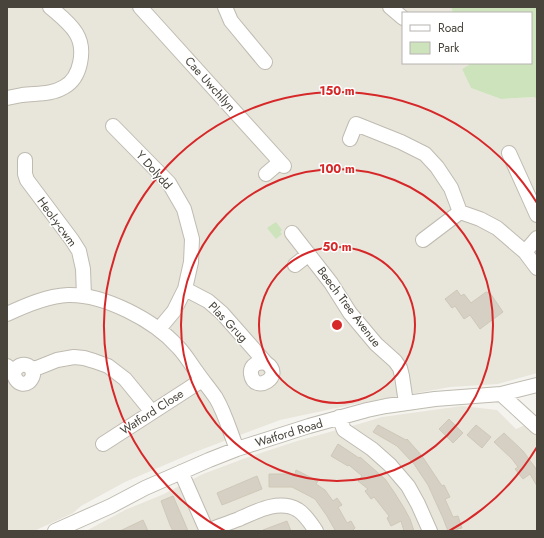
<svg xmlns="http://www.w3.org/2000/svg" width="544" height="538" font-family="Jost,sans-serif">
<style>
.residential{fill:#e8e5db}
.green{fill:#cde3bb}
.building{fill:#d5d0c3;stroke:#cfc8b7}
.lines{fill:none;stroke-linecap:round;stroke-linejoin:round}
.minor-casing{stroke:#bfbbb0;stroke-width:16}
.minor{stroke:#fff;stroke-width:14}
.ring{fill:none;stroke:#d62828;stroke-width:2}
.labels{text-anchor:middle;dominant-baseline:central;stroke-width:3;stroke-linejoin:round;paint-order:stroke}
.street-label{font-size:12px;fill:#48443b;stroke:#fff}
.centre{fill:#d62828;stroke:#fff;stroke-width:2}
.ring-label{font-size:12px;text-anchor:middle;font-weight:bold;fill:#d62828;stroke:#fff;stroke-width:3;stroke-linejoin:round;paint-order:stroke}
</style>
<rect width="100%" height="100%" fill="#f4f3ed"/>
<!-- residential -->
<path class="residential" d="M 7,7 L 451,7 L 453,13 L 403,13 L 403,63 L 469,63 L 470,65 L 462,69 L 471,88 L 501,99 L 534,97 L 537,99 L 537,373 L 498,384 L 450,387 L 355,404 L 280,420 L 195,452 L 125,482 L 81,506 L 73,513 L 34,531 L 7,531 Z
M 462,406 L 497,410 L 516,429 L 537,420 L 537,531 L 86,531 L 125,510 L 164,494 L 203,474 L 243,459 L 297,441 L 359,424 L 382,417 Z"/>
<!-- green -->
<path class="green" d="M 451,7 L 537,7 L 537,99 L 534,97 L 501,99 L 471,88 L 462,69 L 469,65 L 469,63 L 531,63 L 531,13 L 453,13 Z
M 276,222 L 282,230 L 280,232 L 282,234 L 276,239 L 267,228 Z"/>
<!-- building -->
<path class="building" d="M 457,290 L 461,296 L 464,294 L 471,303 L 486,292 L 490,293 L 503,312 L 480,329 L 470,315 L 464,319 L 455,306 L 452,308 L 445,299 Z
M 449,419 L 463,433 L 453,443 L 439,429 Z
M 378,425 L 406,440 L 407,439 L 422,456 L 442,486 L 444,485 L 450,497 L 445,499 L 453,517 L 458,516 L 462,528 L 457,529 L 457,531 L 448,531 L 443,518 L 428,485 L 414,464 L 397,446 L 373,432 Z
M 476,425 L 491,437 L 482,448 L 467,435 Z
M 504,433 L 523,451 L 537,470 L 537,486 L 530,474 L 523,479 L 515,469 L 518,467 L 512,459 L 494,442 Z
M 338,444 L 359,458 L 360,457 L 385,479 L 394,492 L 404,508 L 410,519 L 414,531 L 404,531 L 401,521 L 391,526 L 387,518 L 389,516 L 374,497 L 371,499 L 365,491 L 368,489 L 358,481 L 362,476 L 349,465 L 348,466 L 331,456 Z
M 296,470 L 318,481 L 316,484 L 325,490 L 333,501 L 337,498 L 342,505 L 338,507 L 347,523 L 351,521 L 355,528 L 352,531 L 333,531 L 335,530 L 327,516 L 315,499 L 292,487 L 269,487 L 269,474 L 295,474 Z
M 257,476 L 262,489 L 222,505 L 217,493 Z
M 173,496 L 183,519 L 188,531 L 173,531 L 170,525 L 161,501 Z
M 143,520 L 148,531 L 120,531 Z
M 287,521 L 291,531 L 263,531 L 263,530 Z"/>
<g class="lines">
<!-- minor casing -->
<g class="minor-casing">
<path id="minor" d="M 140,7 L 284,166
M 225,7 L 231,21 L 265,62
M 390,7 L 403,18
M 7,98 C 12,97 17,96 22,95 C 36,93 51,95 64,87 C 81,78 86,49 76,33 C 69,22 59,15 50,7
M 113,126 L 169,183 L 184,209 L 192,239 L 191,262 L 185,289 L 174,311 L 159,329
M 350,139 L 356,124 L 401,142 L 425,154 L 437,167 L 451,188 L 460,212
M 509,153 L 537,215
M 25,160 L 25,174 L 27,180 L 72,240 L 79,251 L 83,269 L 84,296
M 266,174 L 280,162
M 460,212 L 480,219 L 497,228 L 525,252 L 537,268
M 292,233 L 331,283 L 350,313 L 376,344 L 395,361 L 400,368 L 402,376 L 406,403
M 423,240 L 460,212
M 525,252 L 537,238
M 295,265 L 309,254
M 185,289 L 208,301 L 222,313 L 266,363 C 286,376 254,395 251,374 C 250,365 258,361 266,363
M 7,314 C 26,305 47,296 68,295 C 104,294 154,320 178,347 C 185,354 190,363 196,371 C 202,380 210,389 216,398 C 225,413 230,432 237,449
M 7,366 L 14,372 C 14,385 29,389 33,375 L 32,369 C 26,362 18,364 14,372
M 32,370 L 57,360 L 74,357 L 84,358 L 94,361 L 108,366 L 125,379 L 152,412
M 501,394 L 537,427
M 339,417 L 344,430 L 372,449 L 390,465 L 408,486 L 418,504 L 430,531
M 103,444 L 202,380
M 181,472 L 207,531
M 55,531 L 111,506 L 145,488 L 209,460 L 237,449 L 309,426 L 367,410 L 386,406 L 435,399 L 501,394 L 537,385
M 207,531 C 218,527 228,523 239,519 C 257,511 279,499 298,510 C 306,515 311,524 316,531"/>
</g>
<!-- minor -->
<use href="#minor" class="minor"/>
</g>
<!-- distance rings -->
<g class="ring">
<circle cx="337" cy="325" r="78"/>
<circle cx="337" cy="325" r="156"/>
<path d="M537 447A234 234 0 0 1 449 531M225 531A234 234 0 1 1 537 203"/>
</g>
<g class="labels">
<!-- street labels -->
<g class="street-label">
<text transform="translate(210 84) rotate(48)">Cae Uwchllyn</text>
<text transform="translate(154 170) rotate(48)">Y Dolydd</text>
<text transform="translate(57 222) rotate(54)">Heol-y-cwm</text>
<text transform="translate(349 307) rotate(53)">Beech Tree Avenue</text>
<text transform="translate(228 322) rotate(46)">Plas Grug</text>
<text transform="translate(152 412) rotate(-33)">Watford Close</text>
<text transform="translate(289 433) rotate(-17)">Watford Road</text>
</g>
</g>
<circle cx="337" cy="325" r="6" class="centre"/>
<g class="ring-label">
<text x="337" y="95">150 m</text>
<text x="337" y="173">100 m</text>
<text x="337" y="251">50 m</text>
</g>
<!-- border -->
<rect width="544" height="538" fill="none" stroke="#48443b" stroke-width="16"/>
<!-- legend -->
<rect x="402" y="12" width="130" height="52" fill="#ffffff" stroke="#b6b4b1"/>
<rect x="410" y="25" width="20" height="6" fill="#ffffff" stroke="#b6b4b1"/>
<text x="438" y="32" font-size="12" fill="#48443b">Road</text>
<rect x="410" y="42" width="20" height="12" fill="#cde3bb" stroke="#b6b4b1"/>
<text x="438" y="52" font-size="12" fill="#48443b">Park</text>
</svg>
